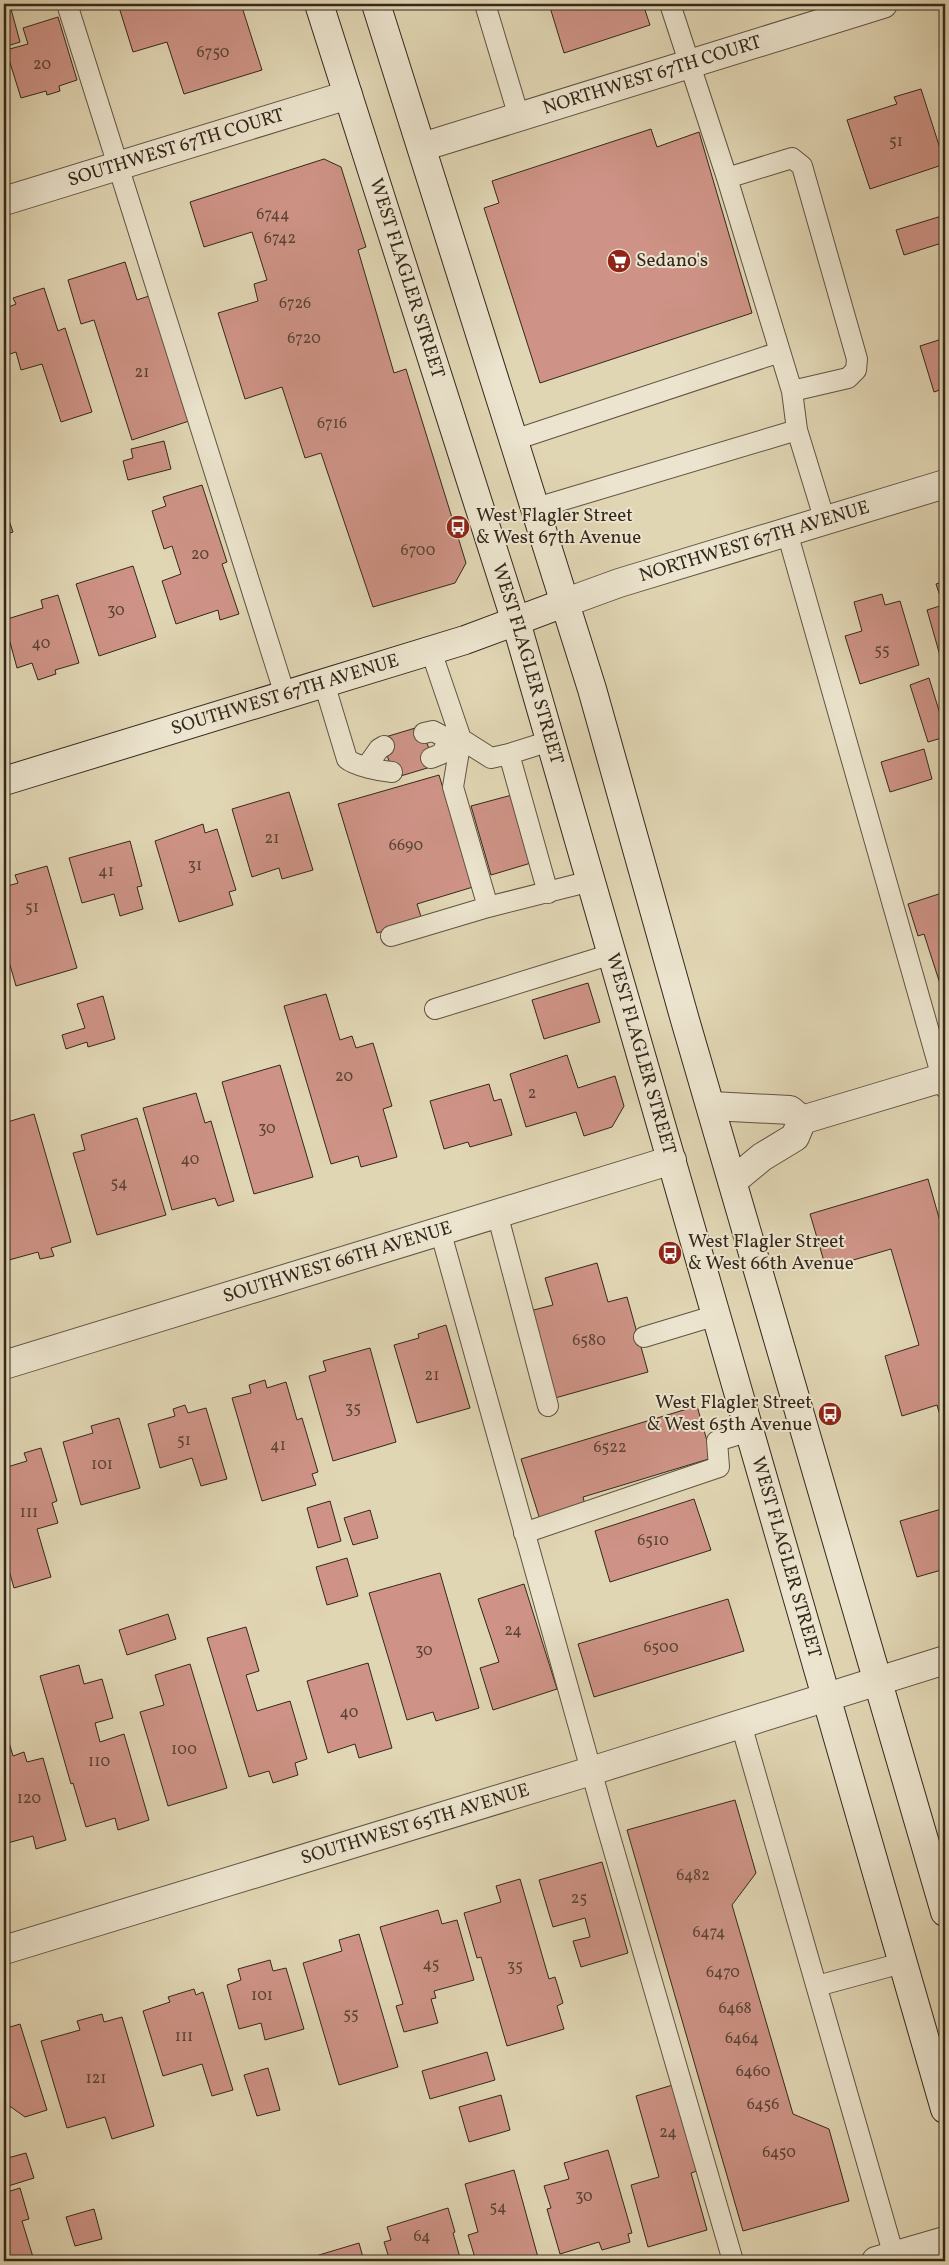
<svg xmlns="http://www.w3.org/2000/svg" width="949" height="2265" font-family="Vollkorn,serif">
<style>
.building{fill:#ce9386;stroke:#34281c}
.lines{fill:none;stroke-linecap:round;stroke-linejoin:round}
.service-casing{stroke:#5f5442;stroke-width:22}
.minor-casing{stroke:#5f5442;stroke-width:30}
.tertiary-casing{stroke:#5f5442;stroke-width:30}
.secondary-casing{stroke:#34281c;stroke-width:30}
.service{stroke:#ece4ce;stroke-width:20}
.minor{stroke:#ece4ce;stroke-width:28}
.tertiary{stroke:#ece4ce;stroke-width:28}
.secondary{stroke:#ece4ce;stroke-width:28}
.labels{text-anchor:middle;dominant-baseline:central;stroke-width:4;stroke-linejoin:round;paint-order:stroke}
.number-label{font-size:16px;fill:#5a4336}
.street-label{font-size:19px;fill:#34281c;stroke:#ece4ce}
.poi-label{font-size:19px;fill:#34281c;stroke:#ece4ce;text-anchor:start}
</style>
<rect width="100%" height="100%" fill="#e1d6b4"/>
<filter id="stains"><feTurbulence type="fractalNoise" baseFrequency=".004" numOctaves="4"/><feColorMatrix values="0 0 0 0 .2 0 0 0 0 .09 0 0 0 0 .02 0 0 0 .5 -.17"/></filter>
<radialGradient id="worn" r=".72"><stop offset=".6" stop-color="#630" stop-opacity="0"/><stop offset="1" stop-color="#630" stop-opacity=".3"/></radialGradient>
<!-- building -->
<path class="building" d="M 118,4 L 241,4 L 262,70 L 184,94 L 167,42 L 133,52 Z
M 549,4 L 643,4 L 650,25 L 564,53 Z
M 11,9 L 20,42 L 4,47 L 4,11 Z
M 58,17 L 77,80 L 59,86 L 60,91 L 47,95 L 46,91 L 21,98 L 6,50 L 28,44 L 23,28 Z
M 921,89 L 945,164 L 870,189 L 847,120 L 897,104 L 894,97 Z
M 651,129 L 657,147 L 699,132 L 752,313 L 540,383 L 484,208 L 499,203 L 492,181 Z
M 324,159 L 341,167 L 366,247 L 358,250 L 394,373 L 406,369 L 466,563 L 455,583 L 373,607 L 321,453 L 305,458 L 282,387 L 245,399 L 218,313 L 258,301 L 254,284 L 267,280 L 252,232 L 204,247 L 190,202 Z
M 945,215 L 945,242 L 904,255 L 896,230 Z
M 125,262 L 137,300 L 149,296 L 189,421 L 132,440 L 94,320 L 81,324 L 68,280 Z
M 44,288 L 58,331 L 65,328 L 92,412 L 61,422 L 42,364 L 21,370 L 16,352 L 4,356 L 4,309 L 16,304 L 13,298 Z
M 945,338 L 945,388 L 934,392 L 920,346 Z
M 164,441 L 171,469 L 128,480 L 123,461 L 133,458 L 131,449 Z
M 202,485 L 227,562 L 222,564 L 239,614 L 220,620 L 218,610 L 176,624 L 162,581 L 181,574 L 172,546 L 164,549 L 152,511 L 166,506 L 163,497 Z
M 6,512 L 13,532 L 4,535 L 4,513 Z
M 133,566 L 156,637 L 99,656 L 76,584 Z
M 945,581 L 945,673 L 927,610 L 943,605 L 936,584 Z
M 882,594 L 885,605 L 900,601 L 919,665 L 860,684 L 845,636 L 862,631 L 854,602 Z
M 58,595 L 79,663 L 55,670 L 56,674 L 38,680 L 32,663 L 17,668 L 4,620 L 43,608 L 41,600 Z
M 4,668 L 8,682 L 4,684 Z
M 929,678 L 945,730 L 945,737 L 928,742 L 910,685 Z
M 422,726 L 434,766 L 394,778 L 382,738 Z
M 924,749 L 932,779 L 890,792 L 881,762 Z
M 439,775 L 473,887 L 417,904 L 422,920 L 377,933 L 338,804 Z
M 289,792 L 313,870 L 282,879 L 279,868 L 252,877 L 232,809 Z
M 512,795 L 531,863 L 491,875 L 471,806 Z
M 203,824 L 205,833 L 217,829 L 236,890 L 229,892 L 233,905 L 179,922 L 155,841 Z
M 130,841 L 142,886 L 137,887 L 143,909 L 120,916 L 114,894 L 82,903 L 69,858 Z
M 47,866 L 77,968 L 16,986 L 4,944 L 4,887 L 18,883 L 15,875 Z
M 945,892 L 945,993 L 943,993 L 924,934 L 918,936 L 908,904 Z
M 588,983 L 600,1022 L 544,1039 L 532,1000 Z
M 326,994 L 340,1040 L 352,1036 L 356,1048 L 373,1043 L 392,1106 L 383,1109 L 397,1157 L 361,1167 L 358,1156 L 331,1164 L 284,1006 Z
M 103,996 L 115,1039 L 88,1047 L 87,1042 L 66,1049 L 62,1035 L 85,1028 L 77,1004 Z
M 4,1019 L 9,1036 L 4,1038 Z
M 567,1055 L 578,1088 L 615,1076 L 624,1106 L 612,1127 L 584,1136 L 576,1112 L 526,1127 L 510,1074 Z
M 280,1065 L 313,1177 L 254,1194 L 222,1082 Z
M 489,1084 L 494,1101 L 501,1099 L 512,1135 L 470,1147 L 468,1142 L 444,1149 L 430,1101 Z
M 196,1093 L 205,1123 L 211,1121 L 234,1201 L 218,1206 L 215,1198 L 172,1210 L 143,1108 Z
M 34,1114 L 71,1242 L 51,1248 L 54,1256 L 40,1259 L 38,1252 L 9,1260 L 4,1240 L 4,1123 Z
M 137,1118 L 166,1215 L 97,1235 L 73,1153 L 85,1150 L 81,1135 Z
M 928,1179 L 945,1239 L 945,1432 L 937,1405 L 902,1416 L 885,1356 L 919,1345 L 891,1249 L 826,1268 L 810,1214 Z
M 597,1263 L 608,1302 L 627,1297 L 648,1372 L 555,1398 L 530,1311 L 553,1305 L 545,1278 Z
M 446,1325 L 470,1408 L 417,1423 L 394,1345 L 419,1338 L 418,1334 Z
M 370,1348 L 396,1442 L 333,1461 L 309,1376 L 326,1371 L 323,1361 Z
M 265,1380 L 267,1388 L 286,1382 L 297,1420 L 302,1418 L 318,1472 L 312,1474 L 316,1485 L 262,1501 L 232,1398 L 251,1393 L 249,1385 Z
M 185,1405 L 188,1413 L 206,1408 L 227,1479 L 201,1486 L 192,1458 L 160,1468 L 148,1424 L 175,1416 L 173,1409 Z
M 697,1406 L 712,1458 L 583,1497 L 586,1509 L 541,1523 L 521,1459 Z
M 119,1418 L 140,1488 L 81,1505 L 63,1442 L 93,1433 L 91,1426 Z
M 41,1448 L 57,1501 L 52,1503 L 58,1523 L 37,1529 L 51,1577 L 14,1588 L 4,1553 L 4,1468 L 27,1461 L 24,1453 Z
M 694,1499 L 711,1550 L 610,1582 L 595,1531 Z
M 330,1501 L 341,1541 L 318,1548 L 307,1508 Z
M 945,1508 L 945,1569 L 917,1577 L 900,1521 Z
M 370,1510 L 378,1538 L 353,1545 L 344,1518 Z
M 347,1558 L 358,1596 L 327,1605 L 316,1567 Z
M 440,1573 L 479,1708 L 436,1721 L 433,1712 L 407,1720 L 369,1593 Z
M 524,1584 L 557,1689 L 493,1710 L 480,1668 L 499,1662 L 478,1599 Z
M 728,1599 L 744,1651 L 594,1697 L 578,1644 Z
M 168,1614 L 176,1639 L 127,1655 L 119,1630 Z
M 246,1627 L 259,1671 L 246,1675 L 257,1711 L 290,1701 L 307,1759 L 295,1763 L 298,1775 L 273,1783 L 269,1771 L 249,1777 L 207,1638 Z
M 368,1663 L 392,1748 L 359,1758 L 355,1744 L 328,1753 L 307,1681 Z
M 190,1664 L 227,1788 L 168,1806 L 140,1712 L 164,1705 L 155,1675 Z
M 79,1665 L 84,1684 L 102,1679 L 113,1718 L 95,1723 L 100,1742 L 124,1734 L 149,1820 L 118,1830 L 115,1818 L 86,1827 L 73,1783 L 71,1784 L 40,1676 Z
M 4,1725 L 13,1756 L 24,1752 L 27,1762 L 43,1758 L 66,1840 L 36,1849 L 33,1836 L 4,1844 Z
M 735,1800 L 756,1873 L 732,1905 L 793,2114 L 829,2129 L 849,2201 L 743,2231 L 627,1830 Z
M 602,1862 L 628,1953 L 581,1967 L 573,1941 L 590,1937 L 585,1918 L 553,1927 L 539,1880 Z
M 520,1879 L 549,1979 L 555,1977 L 563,2003 L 557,2006 L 564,2029 L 507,2046 L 481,1957 L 477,1958 L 464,1913 L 501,1902 L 496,1886 Z
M 438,1910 L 442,1924 L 457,1920 L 474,1980 L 434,1991 L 436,1998 L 431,1999 L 438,2023 L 404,2032 L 396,2006 L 403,2004 L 380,1927 Z
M 359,1934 L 398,2067 L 339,2085 L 303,1963 L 342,1951 L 339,1940 Z
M 270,1960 L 273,1971 L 286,1968 L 304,2029 L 265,2040 L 261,2023 L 239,2029 L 227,1985 L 241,1980 L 238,1969 Z
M 194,1989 L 196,1995 L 203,1992 L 233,2090 L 212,2096 L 202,2064 L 163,2076 L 143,2011 L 170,2002 L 168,1997 Z
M 102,2014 L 104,2022 L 122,2017 L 154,2126 L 112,2139 L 105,2117 L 67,2128 L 41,2041 L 80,2030 L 77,2021 Z
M 20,2024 L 47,2110 L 25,2117 L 4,2102 L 4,2029 Z
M 487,2052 L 495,2080 L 430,2099 L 422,2071 Z
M 268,2068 L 280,2110 L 257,2116 L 244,2075 Z
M 676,2084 L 700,2170 L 691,2173 L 707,2230 L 648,2247 L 631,2185 L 659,2177 L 636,2096 Z
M 501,2095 L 510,2130 L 469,2142 L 459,2107 Z
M 608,2150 L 632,2233 L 628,2234 L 630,2242 L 602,2250 L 599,2242 L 560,2254 L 547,2209 L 551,2208 L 544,2186 L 569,2179 L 564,2163 Z
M 26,2153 L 34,2178 L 5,2187 L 4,2159 Z
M 514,2170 L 539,2261 L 476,2261 L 468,2235 L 478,2232 L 465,2184 Z
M 20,2188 L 29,2219 L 22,2221 L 33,2257 L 17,2261 L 4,2261 L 4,2193 Z
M 448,2208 L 455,2232 L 453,2233 L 461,2261 L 390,2261 L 384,2242 L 391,2240 L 387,2227 Z
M 94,2209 L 102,2239 L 75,2246 L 66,2217 Z
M 359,2243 L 364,2261 L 299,2261 Z"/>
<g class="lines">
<!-- service casing -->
<g class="service-casing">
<path id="service" d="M 67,4 L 285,695
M 485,4 L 519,117
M 670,4 L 727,178 L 792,391 L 797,430 L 825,521
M 727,178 L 792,158 L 802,166 L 857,359 L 856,370 L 848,378 L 792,391
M 514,440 L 780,352
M 536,508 L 797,430
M 787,532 L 945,1088
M 431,651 L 461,739 L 453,787 L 488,907
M 324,683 L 347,759 C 355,766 381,771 392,772
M 424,733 L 433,731 L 450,740 L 441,754 L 431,758
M 450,740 L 461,739 L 491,758 L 509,754 L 550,741
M 509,754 L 548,893
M 367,766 L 379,749 L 384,746
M 391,936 L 488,907 L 591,881
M 435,1009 L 612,954
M 497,1213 L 548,1406
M 440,1230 L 603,1813 L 733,2261
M 644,1337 L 717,1315
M 524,1533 L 719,1467 L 717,1441 L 750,1431
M 741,1724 L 894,2256
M 817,1986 L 902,1963"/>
</g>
<!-- minor casing -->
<g class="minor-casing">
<g id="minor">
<path id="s1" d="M 422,147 L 883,4"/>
<path id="s2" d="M 4,201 L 348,95"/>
<path d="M 712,1106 L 790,1110 L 802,1120"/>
<path d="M 802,1120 L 945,1077"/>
<path d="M 733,1181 L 762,1157 L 795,1137 L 802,1120"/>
<path id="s3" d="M 4,1365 L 672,1160"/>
<path id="s4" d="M 4,1950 L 591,1771 L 945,1660"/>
<path d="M 876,2261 L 945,2241"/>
</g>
</g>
<!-- tertiary casing -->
<g class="tertiary-casing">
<g id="tertiary">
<path id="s5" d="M 564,603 L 619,583 L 945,484"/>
</g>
</g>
<!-- secondary casing -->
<g class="secondary-casing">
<g id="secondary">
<path id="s6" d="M 319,4 L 516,622 L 945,2109"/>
<path d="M 376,4 L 592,689 L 685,1020 L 945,1912"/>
<path id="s7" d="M 4,781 L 465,640 L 564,603"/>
</g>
</g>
<!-- service -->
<use href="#service" class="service"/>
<!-- minor -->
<use href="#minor" class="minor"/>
<!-- tertiary -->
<use href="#tertiary" class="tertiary"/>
<!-- secondary -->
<use href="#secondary" class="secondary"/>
</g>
<!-- icons -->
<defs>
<g id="supermarket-disc" transform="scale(1.25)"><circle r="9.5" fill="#8f2418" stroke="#ece4ce"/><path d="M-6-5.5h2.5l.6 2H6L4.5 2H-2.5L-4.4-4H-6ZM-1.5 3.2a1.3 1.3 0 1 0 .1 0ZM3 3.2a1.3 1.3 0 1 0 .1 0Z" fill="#fff"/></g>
<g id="bus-disc" transform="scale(1.25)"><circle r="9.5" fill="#8f2418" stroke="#ece4ce"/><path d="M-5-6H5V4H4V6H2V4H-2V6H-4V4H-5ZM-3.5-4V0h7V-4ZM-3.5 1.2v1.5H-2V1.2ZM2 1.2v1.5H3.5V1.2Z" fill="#fff"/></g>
</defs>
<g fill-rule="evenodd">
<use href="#supermarket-disc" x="619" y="261"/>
<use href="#bus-disc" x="458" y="527"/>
<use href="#bus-disc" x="670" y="1253"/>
<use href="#bus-disc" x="830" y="1414"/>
</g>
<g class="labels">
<!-- number labels -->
<g class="number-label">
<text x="213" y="53">6750</text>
<text x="42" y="65">20</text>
<text x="896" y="142">51</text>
<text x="273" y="215">6744</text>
<text x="280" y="239">6742</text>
<text x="295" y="304">6726</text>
<text x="304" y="339">6720</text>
<text x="142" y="373">21</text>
<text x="332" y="424">6716</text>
<text x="418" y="551">6700</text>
<text x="200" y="555">20</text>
<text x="116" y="611">30</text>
<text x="41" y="644">40</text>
<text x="882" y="651">55</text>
<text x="272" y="839">21</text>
<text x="406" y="846">6690</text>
<text x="195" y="866">31</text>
<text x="106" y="872">41</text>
<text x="32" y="908">51</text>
<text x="344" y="1077">20</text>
<text x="532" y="1094">2</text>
<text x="267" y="1129">30</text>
<text x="190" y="1160">40</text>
<text x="119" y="1184">54</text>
<text x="589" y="1341">6580</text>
<text x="432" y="1376">21</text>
<text x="353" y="1409">35</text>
<text x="184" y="1441">51</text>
<text x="278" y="1446">41</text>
<text x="610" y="1448">6522</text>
<text x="102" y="1465">101</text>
<text x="29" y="1513">111</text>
<text x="653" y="1541">6510</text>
<text x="513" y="1631">24</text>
<text x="661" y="1648">6500</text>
<text x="424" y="1651">30</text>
<text x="349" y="1713">40</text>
<text x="184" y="1750">100</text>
<text x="99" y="1762">110</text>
<text x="29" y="1799">120</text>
<text x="693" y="1876">6482</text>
<text x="579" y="1899">25</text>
<text x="709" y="1933">6474</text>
<text x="431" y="1965">45</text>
<text x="515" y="1967">35</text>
<text x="723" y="1973">6470</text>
<text x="262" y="1996">101</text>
<text x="735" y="2009">6468</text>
<text x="351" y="2015">55</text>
<text x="184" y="2037">111</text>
<text x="742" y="2039">6464</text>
<text x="753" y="2072">6460</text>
<text x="96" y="2079">121</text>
<text x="763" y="2105">6456</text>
<text x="668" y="2133">24</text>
<text x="779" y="2153">6450</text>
<text x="584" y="2197">30</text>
<text x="498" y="2208">54</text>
<text x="422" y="2237">64</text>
</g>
<!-- street labels -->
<g class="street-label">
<text stroke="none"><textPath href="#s1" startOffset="241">NORTHWEST 67TH COURT</textPath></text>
<text stroke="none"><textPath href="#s2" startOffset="180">SOUTHWEST 67TH COURT</textPath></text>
<text stroke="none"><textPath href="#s6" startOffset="288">WEST FLAGLER STREET</textPath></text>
<text stroke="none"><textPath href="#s5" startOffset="200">NORTHWEST 67TH AVENUE</textPath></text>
<text stroke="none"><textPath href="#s6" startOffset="692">WEST FLAGLER STREET</textPath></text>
<text stroke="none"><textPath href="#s7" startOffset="294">SOUTHWEST 67TH AVENUE</textPath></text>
<text stroke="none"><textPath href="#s6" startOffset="1098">WEST FLAGLER STREET</textPath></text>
<text stroke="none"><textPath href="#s3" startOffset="349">SOUTHWEST 66TH AVENUE</textPath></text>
<text stroke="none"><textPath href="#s6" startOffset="1622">WEST FLAGLER STREET</textPath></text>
<text stroke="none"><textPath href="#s4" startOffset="430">SOUTHWEST 65TH AVENUE</textPath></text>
</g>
<!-- poi labels -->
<g class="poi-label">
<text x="636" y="261">Sedano's</text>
<text x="476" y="516">West Flagler Street<tspan x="476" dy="22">&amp; West 67th Avenue</tspan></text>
<text x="688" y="1242">West Flagler Street<tspan x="688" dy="22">&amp; West 66th Avenue</tspan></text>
<text x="812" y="1403" text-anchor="end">West Flagler Street<tspan x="812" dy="22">&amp; West 65th Avenue</tspan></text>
</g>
</g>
<!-- margin -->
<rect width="949" height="2265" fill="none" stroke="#e1d6b4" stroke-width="20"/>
<rect x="5" y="5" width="939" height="2255" fill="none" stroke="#34281c" stroke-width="2.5"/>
<rect x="10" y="10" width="929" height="2245" fill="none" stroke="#34281c"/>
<rect width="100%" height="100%" filter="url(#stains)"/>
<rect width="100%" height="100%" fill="url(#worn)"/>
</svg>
